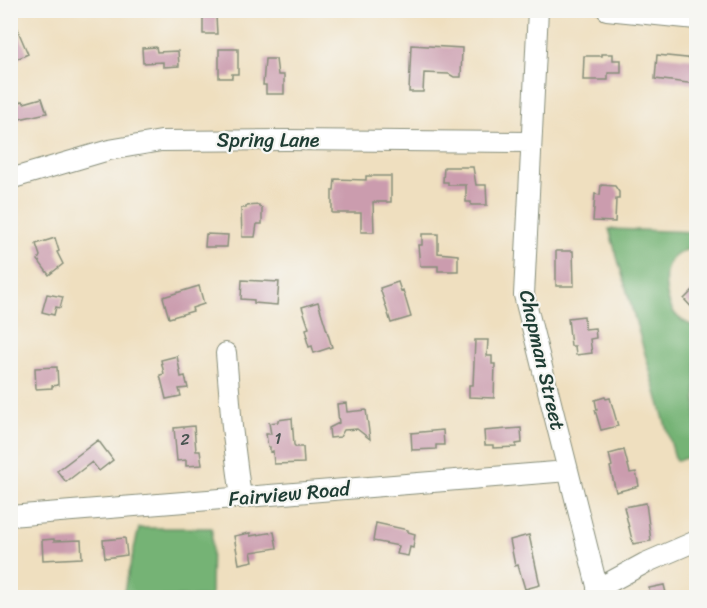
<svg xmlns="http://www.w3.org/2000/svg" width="707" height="608" font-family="Sriracha,sans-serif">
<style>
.forest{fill:#74b374;stroke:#4a7854;stroke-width:1.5}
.building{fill:#cb9cae}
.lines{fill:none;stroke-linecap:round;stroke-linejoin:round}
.minor-casing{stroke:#878e7a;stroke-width:22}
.minor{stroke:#fff;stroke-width:20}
.labels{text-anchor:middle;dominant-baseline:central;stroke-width:4.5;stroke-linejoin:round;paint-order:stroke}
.number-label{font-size:16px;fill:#4a5552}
.street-label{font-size:20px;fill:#1f3d34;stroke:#f6f6f2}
</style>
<rect width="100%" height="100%" fill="#f6f6f2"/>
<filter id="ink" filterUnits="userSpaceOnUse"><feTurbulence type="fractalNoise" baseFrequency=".0167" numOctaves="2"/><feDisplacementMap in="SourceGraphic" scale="12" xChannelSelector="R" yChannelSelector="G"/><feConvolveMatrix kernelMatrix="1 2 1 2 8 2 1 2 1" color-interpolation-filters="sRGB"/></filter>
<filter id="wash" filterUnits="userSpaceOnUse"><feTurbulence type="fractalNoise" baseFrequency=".008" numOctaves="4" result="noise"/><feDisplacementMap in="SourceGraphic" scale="24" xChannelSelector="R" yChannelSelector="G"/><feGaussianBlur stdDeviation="1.35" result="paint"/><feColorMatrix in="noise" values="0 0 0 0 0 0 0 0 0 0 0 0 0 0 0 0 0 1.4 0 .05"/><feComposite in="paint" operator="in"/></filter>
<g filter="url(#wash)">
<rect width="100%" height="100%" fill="#efdfbf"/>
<!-- forest -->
<path class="forest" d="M 609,229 L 696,232 L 696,247 C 689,248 676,253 671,260 C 661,272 666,304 676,315 C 680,320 690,325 696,327 L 696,455 L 676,461 Z
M 139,528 L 212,528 L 211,597 L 117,597 L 124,591 Z"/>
<g id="blocks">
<!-- building -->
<path class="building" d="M 10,12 L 28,54 L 10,62 Z
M 203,16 L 216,16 L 217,34 L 203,34 Z
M 411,45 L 462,48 L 461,77 L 454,77 L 449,74 L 424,73 L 423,92 L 409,92 Z
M 156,47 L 157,52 L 178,51 L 179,66 L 163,67 L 163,62 L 143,63 L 142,48 Z
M 219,49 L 238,49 L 238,74 L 232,74 L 232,78 L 219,78 Z
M 602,54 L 613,54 L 613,60 L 621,60 L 621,73 L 608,73 L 608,80 L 583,80 L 584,56 L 602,56 Z
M 657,55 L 696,59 L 696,84 L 655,79 Z
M 265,59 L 276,59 L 278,75 L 284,75 L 284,94 L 266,94 L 266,85 L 263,85 Z
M 42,98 L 47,113 L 10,121 L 10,105 L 23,101 L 24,103 Z
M 444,167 L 473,167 L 476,185 L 486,185 L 487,205 L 471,205 L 471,202 L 466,202 L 466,185 L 448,185 L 448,182 L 443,182 Z
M 366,176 L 391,176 L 391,202 L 373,202 L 374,232 L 361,232 L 361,213 L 332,213 L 332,190 L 334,190 L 335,179 L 366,180 Z
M 601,185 L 615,186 L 619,192 L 619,199 L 616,199 L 615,222 L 593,221 L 595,194 L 600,195 Z
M 259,205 L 259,207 L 262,208 L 262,224 L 257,224 L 255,237 L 242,237 L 241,208 L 246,208 L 246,206 Z
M 206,234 L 228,235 L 227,247 L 205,247 Z
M 422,234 L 438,234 L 438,253 L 458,255 L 458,271 L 438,271 L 438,266 L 420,266 L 418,245 L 422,245 Z
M 55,238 L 59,251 L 57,252 L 63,264 L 49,275 L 38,260 L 40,256 L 36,244 Z
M 556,251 L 573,251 L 574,286 L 556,286 Z
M 242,280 L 279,282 L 277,305 L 254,303 L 254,300 L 241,299 Z
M 398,282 L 401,291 L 403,290 L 411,317 L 391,323 L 380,288 Z
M 199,286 L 204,304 L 192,308 L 193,311 L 169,318 L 163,297 Z
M 696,287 L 696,312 L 684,299 Z
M 47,294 L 63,297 L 60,308 L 56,307 L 54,315 L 42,312 Z
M 318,302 L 332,347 L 314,353 L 312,346 L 309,347 L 306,337 L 308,337 L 306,329 L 309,328 L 302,307 Z
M 584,316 L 585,329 L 595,328 L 596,338 L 590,339 L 592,353 L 576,355 L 575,346 L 571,346 L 568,318 Z
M 475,340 L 488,340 L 487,356 L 492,356 L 492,364 L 495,364 L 494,398 L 469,397 L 469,385 L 473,385 Z
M 177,356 L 181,377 L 185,376 L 188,388 L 179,389 L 181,396 L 166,399 L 160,375 L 164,374 L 161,360 Z
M 57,367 L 58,385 L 52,386 L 52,388 L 36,389 L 35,368 Z
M 605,397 L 606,399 L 610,398 L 618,426 L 601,430 L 595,410 L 597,410 L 595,400 Z
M 346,403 L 347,412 L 366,410 L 370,439 L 357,429 L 344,430 L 340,437 L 330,438 L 329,428 L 339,423 L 337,404 Z
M 292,418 L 294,445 L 296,447 L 303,447 L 304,463 L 274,464 L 273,451 L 270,452 L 270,447 L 268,447 L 266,434 L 271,434 L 269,423 L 278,422 L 278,420 Z
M 194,426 L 196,451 L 200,451 L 202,465 L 186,466 L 186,460 L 177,461 L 174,428 Z
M 521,428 L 522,443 L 516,444 L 516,447 L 493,448 L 493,445 L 485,445 L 484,431 Z
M 443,430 L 444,445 L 436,445 L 436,449 L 412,450 L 411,433 Z
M 98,440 L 113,460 L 99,471 L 92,462 L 66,482 L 57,471 Z
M 624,450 L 630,473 L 636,472 L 639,486 L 616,492 L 610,467 L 612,466 L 609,454 Z
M 646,503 L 651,541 L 633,544 L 624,507 Z
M 376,523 L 408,530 L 408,532 L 415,534 L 413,548 L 410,547 L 408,556 L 397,554 L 399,546 L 373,541 Z
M 274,532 L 277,548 L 251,552 L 253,561 L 239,564 L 234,536 L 250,533 L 250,536 Z
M 529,535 L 540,585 L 525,589 L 518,565 L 515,566 L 510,540 Z
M 125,538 L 127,555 L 105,558 L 103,540 Z
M 54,539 L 54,541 L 81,540 L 82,558 L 43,560 L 42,540 Z
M 664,585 L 667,597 L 651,597 L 649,588 Z"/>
</g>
</g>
<g filter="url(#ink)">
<use href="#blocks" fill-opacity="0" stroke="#878e7a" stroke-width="1.5"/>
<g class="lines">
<!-- minor casing -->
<g class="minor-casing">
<path id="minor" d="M 538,10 L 524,295 L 600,598
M 607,10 L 696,19
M 10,179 L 109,150 L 161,141 L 287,140 L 531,142
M 226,353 L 232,427 L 241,498
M 10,516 L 568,471
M 597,589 L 645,563 L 696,541"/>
</g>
<!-- minor -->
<use href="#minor" class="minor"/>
</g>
</g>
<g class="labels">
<!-- number labels -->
<g class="number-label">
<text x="278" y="438">1</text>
<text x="185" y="439">2</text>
</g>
<!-- street labels -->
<g class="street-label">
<text x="268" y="140">Spring Lane</text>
<text transform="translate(542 360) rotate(77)">Chapman Street</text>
<text transform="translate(289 494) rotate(-5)">Fairview Road</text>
</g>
</g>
<!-- margin -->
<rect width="707" height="608" fill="none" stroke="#f6f6f2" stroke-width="36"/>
</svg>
